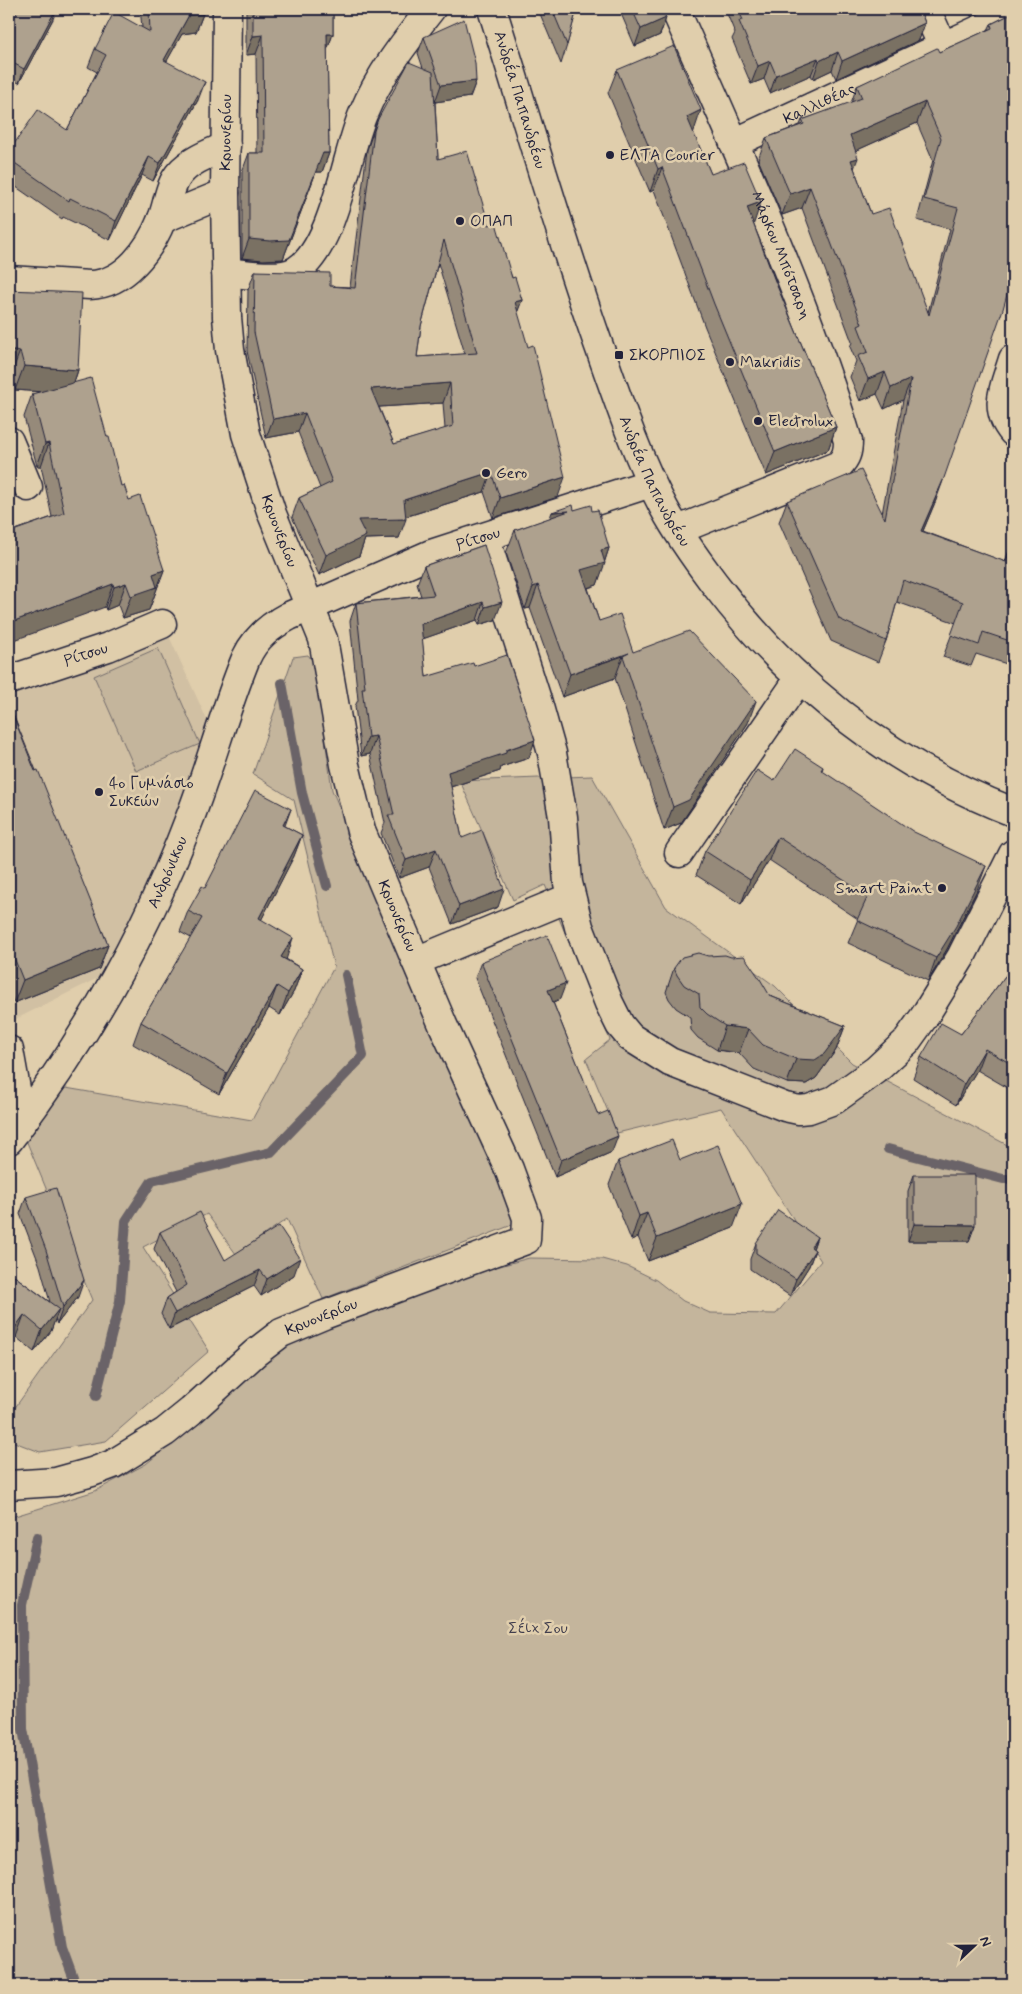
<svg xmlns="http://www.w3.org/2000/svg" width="1022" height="1994" font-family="Mynerve,sans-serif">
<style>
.built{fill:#d1c0a3}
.green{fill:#c4b59c;stroke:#736c6c}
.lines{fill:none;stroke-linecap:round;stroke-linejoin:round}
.stream{stroke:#6b6467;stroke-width:10}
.minor-casing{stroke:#22223b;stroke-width:31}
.major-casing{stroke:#22223b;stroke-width:31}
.minor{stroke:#e0ceac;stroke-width:28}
.major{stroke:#e0ceac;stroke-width:28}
.wall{fill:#968a7a;stroke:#22223b;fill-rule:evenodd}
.shaded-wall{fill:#7a7163;stroke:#22223b}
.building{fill:#aea18e;stroke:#22223b;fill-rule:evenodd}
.poi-dot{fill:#22223b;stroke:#e0ceac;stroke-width:2}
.labels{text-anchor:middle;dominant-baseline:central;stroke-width:5;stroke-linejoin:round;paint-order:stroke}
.street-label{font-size:16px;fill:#22223b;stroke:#e0ceac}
.poi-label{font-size:16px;fill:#22223b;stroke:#e0ceac;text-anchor:start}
.park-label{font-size:16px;fill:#423f4e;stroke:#e0ceac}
</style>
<rect width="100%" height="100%" fill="#e0ceac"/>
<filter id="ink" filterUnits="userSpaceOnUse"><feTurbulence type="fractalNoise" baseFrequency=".02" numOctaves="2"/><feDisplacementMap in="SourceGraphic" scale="10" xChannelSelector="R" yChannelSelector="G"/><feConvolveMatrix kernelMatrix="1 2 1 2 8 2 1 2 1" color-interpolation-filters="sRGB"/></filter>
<g filter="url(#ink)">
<!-- built -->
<path class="built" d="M 168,634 L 212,731 L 166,852 L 104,975 L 16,1019 L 9,1001 L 9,694 Z"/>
<!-- green -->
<path class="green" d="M 158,648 L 200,744 L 136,771 L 94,676 Z
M 308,655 L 315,664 L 332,790 L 517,1223 L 323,1299 L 287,1219 L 236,1254 L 207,1214 L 143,1247 L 209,1351 L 106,1441 L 40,1452 L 9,1440 L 9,1416 L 92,1300 L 24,1135 L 60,1087 L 252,1120 L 334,967 L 294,800 L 253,774 L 293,657 Z
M 592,776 L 666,907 L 775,986 L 852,1063 L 1013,1148 L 1013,1985 L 9,1985 L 9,1516 L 15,1516 L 95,1491 L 146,1464 L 181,1435 L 236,1385 L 290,1342 L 379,1306 L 489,1269 L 529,1258 L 602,1259 L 627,1266 L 656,1280 L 683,1301 L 710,1313 L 776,1314 L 821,1261 L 721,1108 L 617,1133 L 586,1059 L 610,1040 L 545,885 L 513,900 L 460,781 Z"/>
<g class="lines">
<!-- stream -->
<path class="stream" d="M 282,683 L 302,793 L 327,886
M 888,1149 L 1003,1179 L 1013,1179
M 96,1396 L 120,1301 L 126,1221 L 152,1181 L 271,1152 L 363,1056 L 346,975
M 37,1537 L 22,1605 L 23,1729 L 62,1947 L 76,1985"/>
<!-- minor casing -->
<g class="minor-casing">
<g id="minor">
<path id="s1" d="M 675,9 C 737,150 804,293 848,441 C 848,452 846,458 839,465 L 678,530"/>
<path d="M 926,9 L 943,47"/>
<path id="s2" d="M 734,143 L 1013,14"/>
<path d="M 162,219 L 225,193"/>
<path d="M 226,272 C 245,274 281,281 297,270 C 334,247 346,154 363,114 C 379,75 405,42 431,9"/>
<path d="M 9,280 L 90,285 C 125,284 150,249 162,219 C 168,204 169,185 180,173 C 191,160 211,153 226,146"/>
<path d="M 1013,359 C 1005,386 992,408 1013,432"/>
<path d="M 9,441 L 28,487"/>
<path d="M 485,537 L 538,703 L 552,753 L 563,817 L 568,883 L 579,927 L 609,1003 L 620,1025 L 630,1037 L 670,1062 L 785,1107 L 799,1110 L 809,1109 L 834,1100 L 876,1070 L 906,1042 L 924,1017 L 961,957 L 1013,854"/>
<path id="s3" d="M 9,680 L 108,647 L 162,624"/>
<path d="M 679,853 L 799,679"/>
<path d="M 416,961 L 571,897"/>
<path d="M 9,1050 L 16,1089 L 17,1130"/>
<path id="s4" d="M 9,1140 C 85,1041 147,932 191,815 C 211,763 225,709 246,658 C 255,638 270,626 289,616 L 431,554 L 651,483"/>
<path id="s5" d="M 9,1485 L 56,1482 L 92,1472 L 113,1464 L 165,1432 L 191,1411 L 255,1353 L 281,1333 L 324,1315 L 526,1240 L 527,1218 L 509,1169 L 443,1025 L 361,831 L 345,765 L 323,639 L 272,514 L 246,434 L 230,350 L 227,317 L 225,193 L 227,9"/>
</g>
</g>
<!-- major casing -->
<g class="major-casing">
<g id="major">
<path id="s6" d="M 492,9 C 528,122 560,237 600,349 C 619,403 637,457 664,508 C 678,534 696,559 714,583 C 792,686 892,765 1013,812"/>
</g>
</g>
<!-- minor -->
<use href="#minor" class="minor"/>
<!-- major -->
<use href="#major" class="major"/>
</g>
<!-- wall -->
<path class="wall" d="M 140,9 L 203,9 L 203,14 L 196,32 L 182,34 L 166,62 L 198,100 L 153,181 L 142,175 L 110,240 L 63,217 L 62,219 L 9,182 L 9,151 L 67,130 L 97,72 L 88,67 L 95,49 L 142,27 Z
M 246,9 L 333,9 L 333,34 L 327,50 L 329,153 L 322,172 L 316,172 L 283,259 L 263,260 L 242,258 L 242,172 L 249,153 L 257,153 L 256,54 L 246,55 Z
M 538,9 L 577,9 L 567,45 L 561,64 Z
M 619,9 L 662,9 L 666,18 L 660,35 L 635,46 Z
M 725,9 L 920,9 L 925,23 L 919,40 L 836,79 L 832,70 L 813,79 L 811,75 L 770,93 L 764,79 L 751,84 L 732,39 L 735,33 Z
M 968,9 L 987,9 L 971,16 Z
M 1013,13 L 936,500 L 923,531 L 1005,562 L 1013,538 L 1013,666 L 976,654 L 971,666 L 943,657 L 956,623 L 897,602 L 886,641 L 878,662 L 831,641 L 779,522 L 787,501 L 882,514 L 903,400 L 884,409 L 877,394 L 860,401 L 850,377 L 856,361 L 850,347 L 852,342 L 802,208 L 782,215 L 758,159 L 766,138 L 800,125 L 802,120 L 851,103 L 857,86 L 939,52 L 988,30 L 991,24 ZM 917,123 L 933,160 L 917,220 L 950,229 L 928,312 L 871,214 L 854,168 L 855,151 Z
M 53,19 L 19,83 L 9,78 L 9,26 Z
M 424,37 L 476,81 L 470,97 L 435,102 L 438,159 L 489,225 L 522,300 L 517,312 L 558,497 L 493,518 L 484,492 L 405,517 L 399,538 L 365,539 L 359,556 L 319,575 L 292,517 L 299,498 L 320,488 L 298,432 L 266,438 L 247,351 L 248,290 L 255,271 L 330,286 L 350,287 L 367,150 L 371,138 L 378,119 L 423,68 L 418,53 ZM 438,263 L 465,354 L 417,357 L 421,326 ZM 443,403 L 445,429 L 394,444 L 379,407 Z
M 617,70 L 693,132 L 711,174 L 753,223 L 775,281 L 836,427 L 828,450 L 766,475 L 705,327 L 654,190 L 650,192 L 608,93 Z
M 9,290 L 78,370 L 74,383 L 107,437 L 121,486 L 129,500 L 164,570 L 149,610 L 123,618 L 118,605 L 106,610 L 105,607 L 10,532 L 52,517 L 41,466 L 37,466 L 24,417 L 32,394 L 42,392 L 15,390 L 11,375 Z
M 574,510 L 592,511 L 609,548 L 597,585 L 588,588 L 599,621 L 633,652 L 748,723 L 681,823 L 664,830 L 615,678 L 562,697 L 530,608 L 525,609 L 506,553 L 515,530 Z
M 484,545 L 495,620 L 479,625 L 477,620 L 422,639 L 426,677 L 474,666 L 529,758 L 501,767 L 500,771 L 451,787 L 462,838 L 498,907 L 452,924 L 429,867 L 399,878 L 381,833 L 385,823 L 370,754 L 361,756 L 355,706 L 358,700 L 350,621 L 356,603 L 421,596 L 417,584 L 424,566 Z
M 9,705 L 108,945 L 99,969 L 14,1003 L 9,990 Z
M 823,767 L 822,771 L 977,890 L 947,949 L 928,981 L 848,943 L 858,919 L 769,860 L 741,904 L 696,875 L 705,851 L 774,781 Z
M 285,826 L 302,835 L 294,856 L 261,920 L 286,959 L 302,969 L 294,991 L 280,1015 L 269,1008 L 219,1094 L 133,1044 L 141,1022 L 191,938 L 180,932 L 188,911 L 205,888 Z
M 1013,961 L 1013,1091 L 977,1070 L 956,1105 L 913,1078 L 921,1057 L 961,1034 L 1009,971 Z
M 481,962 L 560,999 L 553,1002 L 612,1152 L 555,1177 L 475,978 Z
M 674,968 L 770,996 L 845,1026 L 836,1050 L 816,1078 L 806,1084 L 787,1083 L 754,1069 L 739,1053 L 717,1050 L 698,1038 L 691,1030 L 690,1017 L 676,1008 L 669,999 L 666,992 Z
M 680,1160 L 733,1228 L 648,1261 L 638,1237 L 631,1240 L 609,1185 L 618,1161 Z
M 914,1175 L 975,1225 L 969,1241 L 908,1241 L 908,1191 Z
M 26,1197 L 78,1297 L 57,1324 L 55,1319 L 51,1331 L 34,1352 L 16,1337 L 9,1272 L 50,1302 L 40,1266 L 20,1214 Z
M 160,1232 L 225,1260 L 294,1275 L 261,1296 L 254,1286 L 169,1329 L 161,1314 L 167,1298 L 176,1292 L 154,1249 Z
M 817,1237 L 813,1249 L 815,1250 L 809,1266 L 790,1296 L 750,1269 L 750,1259 L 756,1243 Z"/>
<!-- shaded-wall -->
<path class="shaded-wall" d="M 56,9 L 57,9 L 53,19 L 19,83 L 24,69 Z
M 974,9 L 987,9 L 971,16 Z
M 203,14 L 196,32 L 182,34 L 157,79 L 164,60 L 189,15 Z
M 666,18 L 660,35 L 635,46 L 641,29 Z
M 925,23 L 919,40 L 836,79 L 842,61 Z
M 327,34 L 333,34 L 326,53 Z
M 263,35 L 256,54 L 246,55 L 253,36 Z
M 838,52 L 832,70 L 813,79 L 819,61 Z
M 818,58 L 811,75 L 770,93 L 776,75 Z
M 770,61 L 764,79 L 751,84 L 758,66 Z
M 476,81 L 470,97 L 435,102 L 441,85 Z
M 205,82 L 198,100 L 153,181 L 160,163 Z
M 925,102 L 917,123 L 842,157 L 850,135 Z
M 701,110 L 693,134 L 687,117 Z
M 323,153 L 329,153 L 322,172 L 316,172 L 283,259 L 263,260 L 242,258 L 249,239 Z
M 149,157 L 142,175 L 110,240 L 116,221 Z
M 858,158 L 850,179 L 851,160 Z
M 662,167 L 654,190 L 650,192 L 658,169 Z
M 810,187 L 802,208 L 782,215 L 790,194 Z
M 761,202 L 753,226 L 747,207 Z
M 522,300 L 515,319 L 515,302 Z
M 9,351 L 20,351 L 11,375 L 9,375 Z
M 24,366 L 78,370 L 70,394 L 15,390 Z
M 885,372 L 877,394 L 860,401 L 868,379 Z
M 911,379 L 903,400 L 884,409 L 891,388 Z
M 450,383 L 443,403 L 364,408 L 371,389 Z
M 305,413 L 298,432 L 266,438 L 273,419 Z
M 836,427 L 828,450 L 766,475 L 775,452 Z
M 49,443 L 41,466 L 37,466 L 45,444 Z
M 491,472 L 484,492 L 398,519 L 406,519 L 399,538 L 365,539 L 359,556 L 319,575 L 326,555 L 358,520 L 404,500 Z
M 565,477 L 558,497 L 493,518 L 500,498 Z
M 944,478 L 936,500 L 914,552 L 921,531 Z
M 569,511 L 544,534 L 552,512 Z
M 609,548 L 604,563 L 605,563 L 597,585 L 573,592 L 581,570 L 601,550 Z
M 164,570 L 149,610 L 123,618 L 131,596 L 153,574 Z
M 126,583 L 118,605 L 106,610 L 114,587 Z
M 113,584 L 105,607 L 9,642 L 9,623 Z
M 538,585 L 530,608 L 525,609 L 533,587 Z
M 483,602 L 477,620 L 414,642 L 421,624 Z
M 502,602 L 495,620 L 479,625 L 485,607 Z
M 623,656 L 615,678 L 562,697 L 570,674 Z
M 756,701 L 748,723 L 681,823 L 664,830 L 673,807 Z
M 376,736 L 370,754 L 361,756 L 368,737 Z
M 535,740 L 529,758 L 501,767 L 500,771 L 441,790 L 448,772 L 506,750 Z
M 291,809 L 283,831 L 283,825 Z
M 302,835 L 294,856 L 251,940 L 259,918 Z
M 778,837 L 769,860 L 741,904 L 750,880 Z
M 436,849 L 429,867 L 399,878 L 406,860 Z
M 986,866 L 977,890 L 947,949 L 928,981 L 936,958 Z
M 504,889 L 498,907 L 452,924 L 459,906 Z
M 293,938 L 286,960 L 281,957 Z
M 108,945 L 99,969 L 14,1003 L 23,980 Z
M 302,969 L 294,991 L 280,1015 L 288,993 Z
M 566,983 L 560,999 L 542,1007 L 548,990 Z
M 277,986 L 269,1008 L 219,1094 L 227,1073 Z
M 725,1026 L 748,1029 L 739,1053 L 717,1050 Z
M 845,1026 L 836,1050 L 816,1078 L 806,1084 L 787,1083 L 796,1059 Z
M 985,1049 L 977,1070 L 956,1105 L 964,1084 Z
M 618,1136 L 612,1152 L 555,1177 L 561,1160 Z
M 742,1204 L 733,1228 L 648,1261 L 657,1238 Z
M 647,1213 L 638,1237 L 631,1240 L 639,1216 Z
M 914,1224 L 975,1225 L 969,1241 L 908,1241 Z
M 817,1237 L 811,1254 L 811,1247 Z
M 815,1250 L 809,1266 L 790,1296 L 796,1279 Z
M 300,1258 L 294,1275 L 261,1296 L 267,1279 Z
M 260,1270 L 254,1286 L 169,1329 L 175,1313 Z
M 84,1280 L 78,1297 L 57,1324 L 63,1307 Z
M 59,1309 L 51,1331 L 34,1352 L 42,1330 Z
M 24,1315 L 16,1337 L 9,1347 L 9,1336 Z"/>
<!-- building -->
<path class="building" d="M 18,9 L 56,9 L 24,69 L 9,61 L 9,26 Z
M 149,9 L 203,9 L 203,14 L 189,15 L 164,60 L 205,82 L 160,163 L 149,157 L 116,221 L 70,198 L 69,201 L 9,159 L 9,151 L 38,110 L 67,130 L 106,55 L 95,49 L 114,12 L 150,32 Z
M 253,9 L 333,9 L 333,34 L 327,34 L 329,153 L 323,153 L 289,240 L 270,241 L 249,239 L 249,153 L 264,153 L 263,35 L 253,36 Z
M 552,9 L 577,9 L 567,45 Z
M 632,9 L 662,9 L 666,18 L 641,29 Z
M 738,9 L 920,9 L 925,23 L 842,61 L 838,52 L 819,61 L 818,58 L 776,75 L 770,61 L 758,66 L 739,21 L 743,20 Z
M 1013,13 L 1013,273 L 1003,309 L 944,478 L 921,531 L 1006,562 L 1013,540 L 1013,642 L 983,632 L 979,645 L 951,635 L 963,602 L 903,580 L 886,641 L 839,619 L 787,501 L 861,470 L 885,519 L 911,379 L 891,388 L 885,372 L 868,379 L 858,356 L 868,352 L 858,326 L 862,324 L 810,187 L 790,194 L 766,138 L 804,124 L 802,120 L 862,98 L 857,86 L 937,48 L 939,52 L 992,28 L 991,24 ZM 925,102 L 941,138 L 924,199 L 958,208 L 929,315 L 889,208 L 871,214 L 851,160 L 858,158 L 850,135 Z
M 464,19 L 475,63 L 476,81 L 441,85 L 424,37 Z
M 674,46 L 701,110 L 687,117 L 711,174 L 744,162 L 761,202 L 747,207 L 775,281 L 836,427 L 775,452 L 714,304 L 662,167 L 658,169 L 617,70 Z
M 409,62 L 433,72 L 438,159 L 467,151 L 489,225 L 496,223 L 512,278 L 515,277 L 522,300 L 515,302 L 528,347 L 533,345 L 565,477 L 500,498 L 491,472 L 404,500 L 406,519 L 358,520 L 366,536 L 326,555 L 299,498 L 332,482 L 305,413 L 273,419 L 254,332 L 255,271 L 330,273 L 330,286 L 355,288 L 374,131 L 378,119 ZM 444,240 L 477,353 L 417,357 L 421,326 ZM 450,383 L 453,426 L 394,444 L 371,389 Z
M 9,290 L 82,293 L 78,370 L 24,366 L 20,351 L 9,351 Z
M 91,378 L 107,437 L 109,437 L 121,486 L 124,485 L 129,500 L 140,496 L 164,570 L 153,574 L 157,587 L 131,596 L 126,583 L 114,587 L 113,584 L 9,623 L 9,527 L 10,532 L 64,513 L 49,443 L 45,444 L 32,394 Z
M 573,505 L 574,510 L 591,505 L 592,511 L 598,510 L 609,548 L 601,550 L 605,563 L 581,570 L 599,621 L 620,614 L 633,652 L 689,631 L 756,701 L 689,800 L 673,807 L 623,656 L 629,653 L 570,674 L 538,585 L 533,587 L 515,530 L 569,511 L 552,512 Z
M 484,545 L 502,602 L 485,607 L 483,602 L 421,624 L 426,677 L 473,663 L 474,666 L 507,655 L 535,740 L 506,750 L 506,753 L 448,772 L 462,838 L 482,830 L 504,889 L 459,906 L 436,849 L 406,860 L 388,815 L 394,815 L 376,736 L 368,737 L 362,688 L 365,688 L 356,603 L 434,595 L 424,566 Z
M 9,705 L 35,771 L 38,770 L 108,945 L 23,980 L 9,945 Z
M 795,749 L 823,767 L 821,770 L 914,832 L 986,866 L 956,926 L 936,958 L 857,920 L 868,896 L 778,837 L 750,880 L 705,851 L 757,770 L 774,781 Z
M 255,790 L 291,809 L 283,825 L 302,835 L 259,918 L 293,938 L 281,957 L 302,969 L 288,993 L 277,986 L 227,1073 L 141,1022 L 202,918 L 188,911 L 202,886 L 205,888 Z
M 547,935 L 566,983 L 548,990 L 598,1115 L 608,1111 L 618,1136 L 561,1160 L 481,962 Z
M 698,953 L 708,956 L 725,955 L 731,957 L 744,956 L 760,979 L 770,996 L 845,1026 L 824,1054 L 815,1060 L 796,1059 L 763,1045 L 748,1029 L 725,1026 L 707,1014 L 700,1007 L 699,994 L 684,985 L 677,975 L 674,968 L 682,957 Z
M 1013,961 L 1013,1065 L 985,1049 L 964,1084 L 921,1057 L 941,1023 L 961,1034 L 1009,971 Z
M 672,1140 L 680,1160 L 718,1145 L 742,1204 L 657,1238 L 647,1213 L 639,1216 L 618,1161 Z
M 914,1175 L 975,1175 L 975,1225 L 914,1224 Z
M 56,1188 L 84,1280 L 63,1307 L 46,1250 L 26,1197 Z
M 778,1210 L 817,1237 L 811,1247 L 815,1250 L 796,1279 L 756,1253 L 756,1243 Z
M 200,1212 L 225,1260 L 279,1226 L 300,1258 L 267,1279 L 260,1270 L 175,1313 L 167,1298 L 187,1285 L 160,1232 Z
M 9,1272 L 59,1309 L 42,1330 L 24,1315 L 9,1336 Z"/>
</g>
<!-- markers -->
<g class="poi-dot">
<circle cx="610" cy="155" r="5"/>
<circle cx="460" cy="221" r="5"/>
<rect x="614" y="350" width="10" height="10" rx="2.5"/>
<circle cx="730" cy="362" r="5"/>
<circle cx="758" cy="421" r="5"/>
<circle cx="486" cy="473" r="5"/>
<circle cx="99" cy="792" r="5"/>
<circle cx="942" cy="888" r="5"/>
</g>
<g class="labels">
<!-- street labels -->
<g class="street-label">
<text stroke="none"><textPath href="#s6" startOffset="95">Ανδρέα Παπανδρέου</textPath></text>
<text stroke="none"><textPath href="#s2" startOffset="94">Καλλιθέας</textPath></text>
<text stroke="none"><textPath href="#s5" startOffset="1744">Κρυονερίου</textPath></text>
<text stroke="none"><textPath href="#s1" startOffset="268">Μάρκου Μπότσαρη</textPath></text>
<text stroke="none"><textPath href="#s6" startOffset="500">Ανδρέα Παπανδρέου</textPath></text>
<text transform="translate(279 531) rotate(69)">Κρυονερίου</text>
<text stroke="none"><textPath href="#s4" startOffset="806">Ρίτσου</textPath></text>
<text stroke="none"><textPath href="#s3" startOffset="81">Ρίτσου</textPath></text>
<text stroke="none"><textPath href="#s4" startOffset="312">Ανδρόνικου</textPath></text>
<text transform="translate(397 916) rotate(67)">Κρυονερίου</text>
<text stroke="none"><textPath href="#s5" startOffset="364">Κρυονερίου</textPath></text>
</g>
<!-- poi labels -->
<g class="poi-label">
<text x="620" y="155">ΕΛΤΑ Courier</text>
<text x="470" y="221">ΟΠΑΠ</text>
<text x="629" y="355">ΣΚΟΡΠΙΟΣ</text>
<text x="740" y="362">Makridis</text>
<text x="768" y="421">Electrolux</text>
<text x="496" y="473">Gero</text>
<text x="109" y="783">4ο Γυμνάσιο<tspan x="109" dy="18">Συκεών</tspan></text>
<text x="932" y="888" text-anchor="end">Smart Paint</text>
</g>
<!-- park labels -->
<g class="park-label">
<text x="538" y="1628">Σέιχ Σου</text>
</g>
</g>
<!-- margin -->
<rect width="1022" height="1994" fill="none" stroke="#e0ceac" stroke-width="30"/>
<rect x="15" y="15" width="992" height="1964" fill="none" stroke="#22223b" stroke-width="2" filter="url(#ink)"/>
<!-- north arrow -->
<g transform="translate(974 1946) rotate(68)" stroke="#e0ceac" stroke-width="4" paint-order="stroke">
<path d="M0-4L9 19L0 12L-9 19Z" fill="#22223b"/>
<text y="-8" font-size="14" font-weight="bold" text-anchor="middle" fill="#22223b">N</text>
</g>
</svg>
